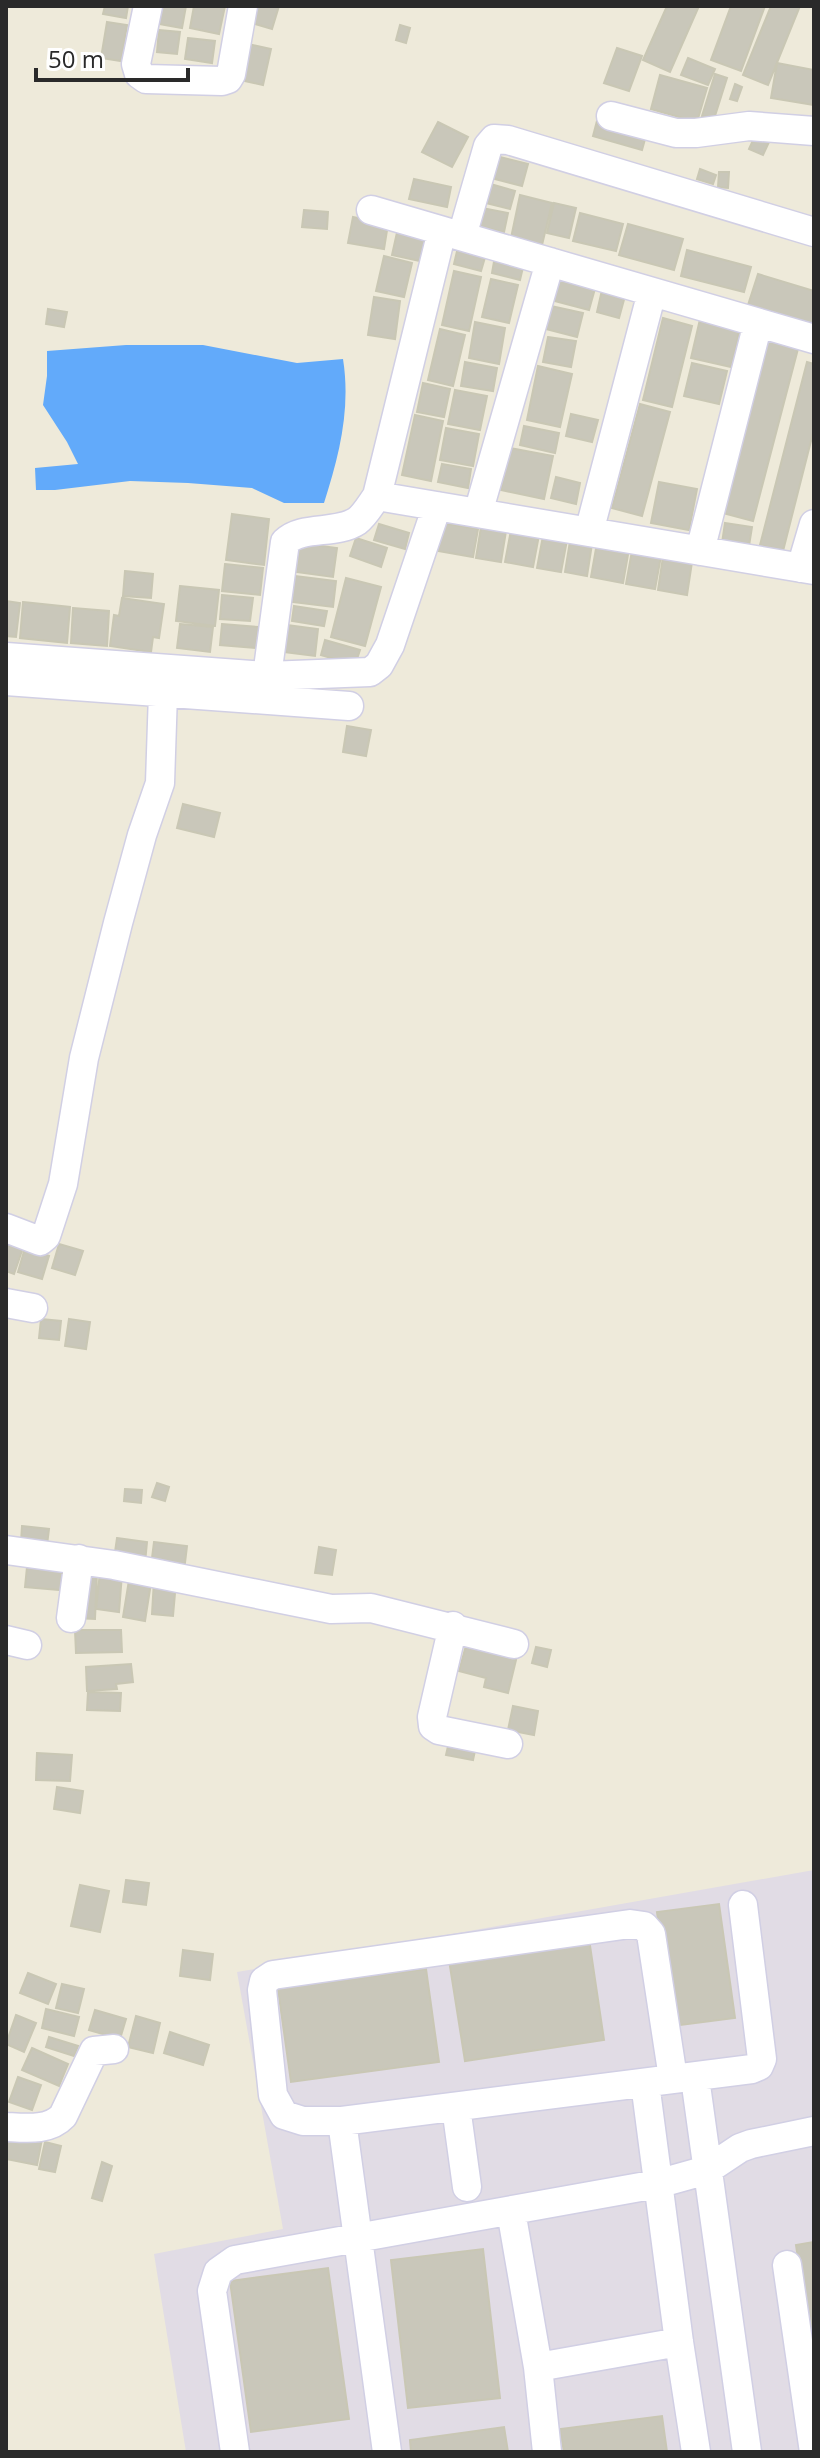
<svg xmlns="http://www.w3.org/2000/svg" width="820" height="2458" font-family="'Open Sans',sans-serif">
<style>
.industrial{fill:#e1dce5}
.water{fill:#62aafa}
.building{fill:#c9c7ba;stroke:#c9c7b4;stroke-width:2}
.lines{fill:none;stroke-linecap:round;stroke-linejoin:round}
.minor-casing{stroke:#d1cfe4;stroke-width:31}
.minor{stroke:#fff;stroke-width:28}
</style>
<rect width="100%" height="100%" fill="#eeeada"/>
<!-- industrial -->
<path class="industrial" d="M 814,1870 L 814,2452 L 186,2452 L 154,2254 L 283,2229 L 237,1972 Z"/>
<!-- water -->
<path class="water" d="M 126,345 L 203,345 L 297,363 L 343,359 C 351,409 339,456 324,503 L 284,503 L 252,488 L 188,483 L 130,481 L 55,490 L 36,490 L 35,468 L 78,464 L 67,442 L 43,405 L 47,376 L 47,351 Z"/>
<!-- building -->
<path class="building" d="M 105,6 L 128,6 L 126,18 L 103,14 Z
M 162,6 L 186,6 L 182,28 L 159,24 Z
M 194,6 L 225,6 L 219,34 L 190,28 Z
M 257,6 L 279,6 L 272,29 L 252,23 Z
M 667,6 L 699,6 L 670,72 L 643,60 Z
M 731,6 L 765,6 L 741,71 L 711,60 Z
M 771,6 L 800,6 L 768,85 L 743,75 Z
M 107,22 L 127,25 L 121,61 L 101,58 Z
M 400,25 L 410,28 L 406,43 L 396,40 Z
M 159,30 L 180,32 L 177,54 L 157,52 Z
M 188,38 L 215,41 L 212,63 L 185,59 Z
M 248,44 L 271,49 L 263,85 L 240,80 Z
M 617,48 L 642,56 L 629,91 L 604,83 Z
M 688,58 L 715,69 L 708,85 L 681,75 Z
M 777,63 L 814,70 L 814,105 L 771,98 Z
M 715,74 L 727,78 L 714,119 L 702,116 Z
M 660,75 L 707,88 L 697,122 L 651,109 Z
M 735,84 L 742,87 L 737,101 L 730,99 Z
M 598,117 L 647,132 L 642,150 L 593,136 Z
M 438,122 L 468,137 L 452,167 L 422,152 Z
M 755,136 L 769,142 L 763,155 L 749,149 Z
M 496,156 L 528,164 L 522,186 L 491,178 Z
M 700,169 L 716,175 L 713,184 L 697,179 Z
M 719,172 L 729,172 L 728,188 L 718,187 Z
M 414,179 L 451,187 L 447,207 L 409,199 Z
M 487,183 L 515,191 L 510,209 L 482,202 Z
M 520,195 L 552,203 L 542,245 L 511,238 Z
M 554,203 L 576,208 L 569,238 L 547,233 Z
M 482,208 L 508,213 L 504,232 L 478,226 Z
M 304,210 L 328,212 L 327,229 L 302,227 Z
M 580,213 L 623,224 L 616,251 L 573,241 Z
M 353,217 L 388,224 L 384,249 L 348,243 Z
M 628,224 L 683,239 L 674,270 L 619,255 Z
M 398,228 L 426,234 L 420,261 L 392,255 Z
M 458,247 L 486,254 L 481,271 L 454,264 Z
M 687,250 L 751,267 L 744,292 L 681,276 Z
M 384,256 L 412,263 L 404,297 L 376,291 Z
M 495,256 L 524,263 L 520,280 L 492,273 Z
M 454,271 L 481,277 L 469,331 L 442,325 Z
M 758,274 L 814,291 L 814,325 L 748,305 Z
M 558,275 L 596,285 L 589,310 L 551,300 Z
M 491,279 L 518,285 L 509,323 L 482,317 Z
M 602,290 L 625,296 L 619,318 L 597,312 Z
M 374,297 L 400,301 L 395,339 L 368,335 Z
M 551,306 L 583,313 L 577,337 L 546,329 Z
M 48,309 L 67,312 L 64,327 L 46,324 Z
M 701,315 L 741,324 L 731,367 L 691,358 Z
M 663,318 L 692,326 L 672,407 L 643,400 Z
M 475,322 L 505,328 L 499,364 L 469,358 Z
M 440,329 L 465,335 L 453,386 L 428,380 Z
M 548,337 L 576,341 L 571,367 L 543,362 Z
M 769,337 L 799,345 L 753,521 L 723,513 Z
M 465,362 L 497,368 L 493,391 L 461,386 Z
M 807,362 L 814,364 L 814,429 L 783,551 L 760,545 Z
M 692,363 L 727,371 L 719,404 L 684,396 Z
M 538,366 L 572,374 L 560,427 L 527,420 Z
M 423,383 L 450,389 L 444,417 L 417,412 Z
M 455,390 L 487,396 L 480,430 L 448,424 Z
M 640,404 L 670,412 L 642,516 L 612,508 Z
M 571,414 L 598,420 L 592,442 L 566,436 Z
M 415,415 L 443,421 L 431,481 L 402,475 Z
M 524,426 L 559,433 L 555,453 L 520,445 Z
M 446,428 L 479,434 L 473,466 L 440,460 Z
M 510,448 L 553,456 L 544,499 L 501,490 Z
M 442,464 L 471,469 L 468,488 L 438,482 Z
M 556,477 L 580,483 L 576,504 L 551,498 Z
M 659,482 L 697,489 L 689,530 L 651,523 Z
M 232,514 L 269,519 L 264,565 L 226,560 Z
M 443,523 L 478,529 L 473,557 L 438,551 Z
M 725,523 L 752,527 L 749,546 L 722,543 Z
M 379,524 L 409,533 L 405,549 L 374,540 Z
M 481,527 L 506,531 L 501,562 L 476,558 Z
M 511,530 L 539,535 L 533,567 L 505,562 Z
M 543,536 L 567,540 L 561,572 L 537,568 Z
M 356,538 L 387,548 L 381,567 L 350,556 Z
M 570,541 L 592,544 L 587,576 L 565,572 Z
M 300,543 L 337,548 L 333,577 L 296,572 Z
M 597,543 L 629,549 L 623,583 L 591,577 Z
M 632,551 L 661,556 L 655,589 L 626,584 Z
M 663,557 L 692,562 L 687,595 L 658,590 Z
M 225,564 L 263,568 L 260,595 L 222,591 Z
M 125,571 L 153,574 L 151,598 L 123,596 Z
M 295,576 L 336,581 L 333,607 L 292,602 Z
M 346,578 L 381,587 L 365,646 L 331,637 Z
M 180,586 L 219,590 L 215,626 L 176,621 Z
M 222,595 L 253,598 L 250,621 L 220,619 Z
M 122,598 L 164,604 L 159,638 L 153,637 L 151,652 L 110,646 L 114,615 L 119,616 Z
M 6,601 L 20,603 L 16,637 L 6,636 Z
M 23,602 L 70,607 L 67,643 L 20,638 Z
M 294,606 L 327,611 L 324,626 L 292,621 Z
M 73,608 L 109,611 L 107,646 L 71,643 Z
M 180,624 L 213,627 L 210,652 L 177,648 Z
M 222,624 L 258,627 L 256,648 L 220,645 Z
M 287,625 L 318,629 L 315,656 L 283,652 Z
M 325,640 L 360,650 L 355,665 L 321,655 Z
M 347,726 L 371,730 L 366,756 L 343,752 Z
M 183,804 L 220,813 L 214,837 L 177,828 Z
M 6,1236 L 25,1242 L 14,1274 L 6,1271 Z
M 59,1244 L 83,1251 L 75,1275 L 52,1268 Z
M 25,1248 L 49,1256 L 42,1279 L 18,1272 Z
M 41,1319 L 61,1321 L 59,1340 L 39,1338 Z
M 69,1319 L 90,1322 L 86,1349 L 65,1346 Z
M 157,1483 L 169,1487 L 165,1501 L 152,1497 Z
M 125,1489 L 142,1490 L 141,1503 L 124,1501 Z
M 22,1526 L 49,1529 L 47,1545 L 21,1542 Z
M 117,1538 L 147,1542 L 145,1563 L 114,1559 Z
M 154,1542 L 187,1546 L 184,1571 L 151,1566 Z
M 319,1547 L 336,1550 L 332,1575 L 315,1573 Z
M 28,1557 L 72,1561 L 70,1591 L 25,1587 Z
M 79,1572 L 97,1573 L 95,1619 L 76,1618 Z
M 100,1572 L 122,1574 L 119,1612 L 96,1609 Z
M 129,1580 L 151,1583 L 145,1621 L 123,1617 Z
M 154,1580 L 176,1582 L 173,1616 L 152,1614 Z
M 75,1630 L 121,1630 L 122,1652 L 76,1653 Z
M 467,1642 L 503,1651 L 501,1656 L 516,1660 L 508,1693 L 484,1687 L 486,1678 L 459,1671 Z
M 536,1647 L 551,1650 L 547,1667 L 532,1663 Z
M 131,1664 L 133,1682 L 116,1684 L 117,1689 L 87,1691 L 86,1667 Z
M 88,1692 L 121,1693 L 120,1711 L 87,1710 Z
M 513,1706 L 538,1711 L 534,1735 L 508,1730 Z
M 449,1742 L 476,1746 L 473,1760 L 446,1755 Z
M 37,1753 L 72,1755 L 70,1781 L 36,1780 Z
M 57,1787 L 83,1791 L 80,1813 L 54,1809 Z
M 126,1880 L 149,1883 L 146,1905 L 123,1902 Z
M 80,1885 L 109,1891 L 100,1932 L 71,1926 Z
M 719,1904 L 735,2018 L 673,2026 L 657,1912 Z
M 589,1939 L 604,2040 L 465,2061 L 449,1960 Z
M 183,1950 L 213,1954 L 210,1980 L 180,1976 Z
M 426,1969 L 439,2062 L 291,2082 L 278,1989 Z
M 28,1973 L 56,1984 L 48,2004 L 20,1993 Z
M 62,1984 L 84,1989 L 78,2013 L 56,2008 Z
M 46,2009 L 79,2017 L 74,2036 L 42,2028 Z
M 95,2010 L 126,2019 L 120,2039 L 89,2030 Z
M 16,2015 L 36,2023 L 24,2052 L 6,2044 Z
M 136,2016 L 160,2023 L 153,2053 L 128,2047 Z
M 170,2032 L 209,2045 L 203,2065 L 164,2053 Z
M 49,2037 L 78,2046 L 74,2056 L 46,2047 Z
M 32,2048 L 68,2064 L 59,2086 L 22,2070 Z
M 18,2077 L 41,2085 L 32,2110 L 9,2102 Z
M 8,2132 L 42,2139 L 37,2165 L 6,2159 Z
M 45,2142 L 61,2146 L 55,2172 L 39,2169 Z
M 102,2162 L 112,2166 L 102,2201 L 92,2198 Z
M 814,2242 L 814,2365 L 796,2245 Z
M 483,2249 L 500,2398 L 408,2408 L 391,2260 Z
M 328,2268 L 349,2419 L 251,2432 L 230,2281 Z
M 662,2416 L 667,2452 L 564,2452 L 560,2429 Z
M 504,2427 L 508,2452 L 411,2452 L 410,2440 Z"/>
<g class="lines">
<!-- minor casing -->
<g class="minor-casing">
<path id="minor" d="M 148,6 L 136,64 L 139,74 L 146,79 L 222,81 L 228,79 L 231,74 L 243,6
M 611,116 L 676,133 L 696,133 L 749,126 L 814,131
M 371,210 L 814,339
M 462,236 L 488,146 L 494,139 L 508,140 L 814,232
M 377,496 L 814,570
M 478,513 L 550,262
M 589,532 L 652,292
M 700,551 L 758,323
M 801,568 L 814,524
M 6,657 L 267,676 L 370,672 L 379,665 L 390,645 L 437,506
M 267,676 L 285,542 C 302,525 336,535 357,521 C 365,515 371,504 377,496 L 442,231
M 6,681 L 349,706
M 6,1228 L 40,1241 L 46,1236 L 63,1184 L 84,1058 L 118,923 L 142,835 L 160,783 L 163,693
M 6,1303 L 33,1308
M 6,1550 L 114,1565 L 331,1609 L 371,1608 L 514,1644
M 71,1618 L 79,1559
M 453,1626 L 432,1717 L 433,1726 L 439,1730 L 508,1744
M 6,1640 L 27,1645
M 673,2078 L 651,1934 L 644,1926 L 630,1924 L 273,1975 L 264,1981 L 262,1990 L 273,2095 L 284,2115 L 303,2121 L 342,2121 L 752,2069 L 759,2066 L 762,2059 L 743,1905
M 695,2078 L 747,2452
M 645,2083 L 679,2342 L 696,2452
M 456,2107 L 467,2187
M 342,2121 L 387,2452
M 6,2127 C 26,2128 49,2131 63,2116 L 94,2051 L 114,2049
M 511,2211 L 538,2367
M 787,2265 L 814,2452
M 235,2452 L 212,2291 L 218,2272 L 235,2260 L 657,2184 L 707,2170 L 740,2148 L 751,2144 L 814,2131
M 547,2452 L 538,2367 L 679,2342"/>
</g>
<!-- minor -->
<use href="#minor" class="minor"/>
</g>
<!-- border -->
<rect width="820" height="2458" fill="none" stroke="#2a2a2a" stroke-width="16"/>
<!-- scale -->
<path d="M36 68v12h152v-12" fill="none" stroke="#2a2a2a" stroke-width="4"/>
<text x="48" y="68" font-size="24" fill="#2a2a2a" stroke="#ffffff" stroke-width="6" paint-order="stroke">50 m</text>
</svg>
